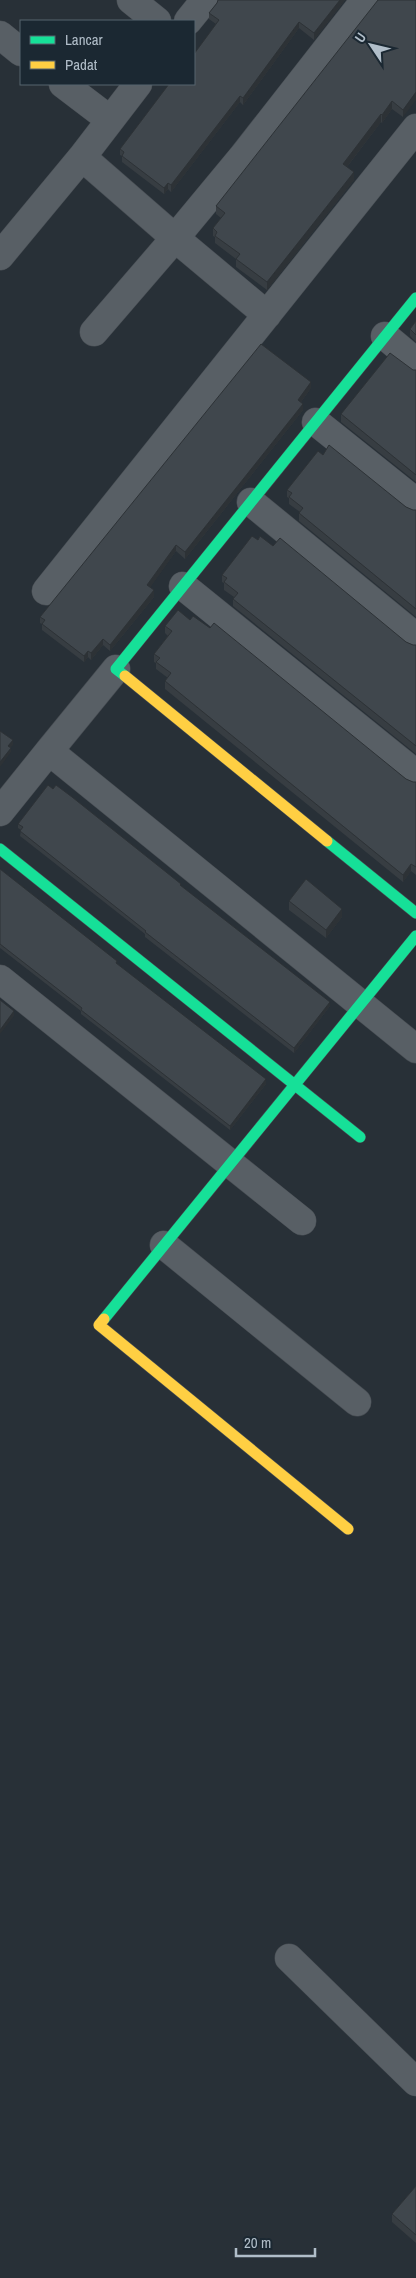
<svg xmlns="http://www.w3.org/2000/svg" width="416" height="2278" font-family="'Archivo Narrow',sans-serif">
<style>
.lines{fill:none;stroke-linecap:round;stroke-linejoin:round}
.street-casing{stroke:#464c52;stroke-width:29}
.fast-casing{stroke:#464c52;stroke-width:12}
.slow-casing{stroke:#464c52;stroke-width:12}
.street{stroke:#585f65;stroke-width:28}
.fast{stroke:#16e098;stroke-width:11}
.slow{stroke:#ffcf43;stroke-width:11}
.wall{fill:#373d42}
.shaded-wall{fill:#2d3236}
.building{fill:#40474d;stroke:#2d3236}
</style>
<rect width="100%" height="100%" fill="#283037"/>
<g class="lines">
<!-- street casing -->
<g class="street-casing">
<path id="street" d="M 131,0 L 157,21
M 188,21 L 205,0
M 0,35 L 21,52
M 63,84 L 109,119
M 82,157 L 175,238 L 243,156 L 365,0
M 0,256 L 82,157 L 138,84
M 94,332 L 175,238 L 267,315
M 385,336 L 416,362
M 316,422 L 416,502
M 251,502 L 416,637
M 183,586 L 416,774
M 46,591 L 416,128
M 116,669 L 49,751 L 416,1049
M 0,812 L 49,751
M 0,979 L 302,1221
M 164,1245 L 357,1402
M 289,1958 L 416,2082"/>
</g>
<!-- fast casing -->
<g class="fast-casing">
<path id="fast" d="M 125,676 L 116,669 L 416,298
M 327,841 L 416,913
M 0,849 L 360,1137
M 104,1319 L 416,936"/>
</g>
<!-- slow casing -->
<g class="slow-casing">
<path id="slow" d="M 125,676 L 327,841
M 104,1319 L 99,1325 L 348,1529"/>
</g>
<!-- street -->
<use href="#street" class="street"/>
<!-- fast -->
<use href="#fast" class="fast"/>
<!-- slow -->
<use href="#slow" class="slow"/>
</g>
<!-- wall -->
<path class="wall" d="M 218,0 L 345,0 L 314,40 L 299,28 L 243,105 L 240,102 L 171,192 L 168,189 L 164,194 L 122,162 L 122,156 L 120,155 L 120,149 L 194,84 L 216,24 L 209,19 L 209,13 L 217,3 Z
M 416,0 L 403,117 L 392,109 L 382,123 L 381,122 L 347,167 L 354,180 L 267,290 L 236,267 L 236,259 L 215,243 L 215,237 L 213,236 L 213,228 L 221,218 L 216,214 L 216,206 Z
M 416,321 L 416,342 L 410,336 L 410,329 Z
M 413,370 L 416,370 L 416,482 L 341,422 L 341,414 Z
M 311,388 L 301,402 L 303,410 L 185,559 L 176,551 L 150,587 L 154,597 L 110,651 L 103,645 L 91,660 L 88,657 L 84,662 L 42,630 L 42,624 L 40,623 L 40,617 Z
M 323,455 L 406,507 L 413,510 L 416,510 L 416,617 L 299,521 L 299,513 L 300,512 L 289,504 L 289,498 L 287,497 L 287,490 Z
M 258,540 L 406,642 L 413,645 L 416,645 L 416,754 L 233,606 L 233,599 L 234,597 L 224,590 L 224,583 L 222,582 L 222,575 Z
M 190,620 L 406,779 L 413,782 L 416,782 L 416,875 L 411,871 L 403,882 L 165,689 L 165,681 L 168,678 L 156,669 L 156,663 L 154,662 L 154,654 L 168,636 L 165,633 L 165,626 Z
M 18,824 L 181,886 L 330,1006 L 294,1053 L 145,937 L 145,934 L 20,836 L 21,830 L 18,828 Z
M 0,869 L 266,1084 L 230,1130 L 81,1014 L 81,1011 L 0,948 Z
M 289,901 L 342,917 L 326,938 L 289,910 Z
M 416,2186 L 416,2243 L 392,2222 L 392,2214 Z"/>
<!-- shaded-wall -->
<path class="shaded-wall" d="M 340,0 L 345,0 L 314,40 L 314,33 Z
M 299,22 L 299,28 L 243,105 L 243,98 Z
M 416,92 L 416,100 L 403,117 L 403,110 Z
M 240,96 L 240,102 L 171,192 L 171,185 Z
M 392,101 L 392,109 L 382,123 L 382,115 Z
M 381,114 L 381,122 L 343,172 L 343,164 Z
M 354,172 L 354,180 L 267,290 L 267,282 Z
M 168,183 L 168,189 L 164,194 L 164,188 Z
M 311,382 L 311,388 L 298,406 L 298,400 Z
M 303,404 L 303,410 L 185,559 L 185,552 Z
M 176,545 L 176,551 L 147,592 L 147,585 Z
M 154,590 L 154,597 L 110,651 L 110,645 Z
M 103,639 L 103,645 L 91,660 L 91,653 Z
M 88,651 L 88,657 L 84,662 L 84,656 Z
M 13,740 L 13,745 L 8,750 L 8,746 Z
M 11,748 L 11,752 L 0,767 L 0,762 Z
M 411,864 L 411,871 L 403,882 L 403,875 Z
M 342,909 L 342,917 L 326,938 L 326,930 Z
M 330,1002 L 330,1006 L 294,1053 L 294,1048 Z
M 14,1011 L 14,1016 L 0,1034 L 0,1030 Z
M 266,1079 L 266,1084 L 230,1130 L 230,1126 Z"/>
<!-- building -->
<path class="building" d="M 218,0 L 340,0 L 314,33 L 299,22 L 243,98 L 240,96 L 171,185 L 168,183 L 164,188 L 122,156 L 124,152 L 120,149 L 169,84 L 194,84 L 194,54 L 219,20 L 209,13 L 217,3 Z
M 378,0 L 416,0 L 416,92 L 403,110 L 392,101 L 382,115 L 381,114 L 343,164 L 354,172 L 267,282 L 236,259 L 240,254 L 215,236 L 217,232 L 213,228 L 225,213 L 216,206 Z
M 416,321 L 416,335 L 410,329 Z
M 261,344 L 311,382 L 298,400 L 303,404 L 185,552 L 176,545 L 147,585 L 154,590 L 110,645 L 103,639 L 91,653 L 88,651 L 84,656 L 42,624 L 45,620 L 40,617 Z
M 390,353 L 413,370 L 416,370 L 416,475 L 341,414 Z
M 329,445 L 406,507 L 413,510 L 416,510 L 416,609 L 299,513 L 303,508 L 289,497 L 292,493 L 287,490 L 318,451 L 323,455 Z
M 252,536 L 258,540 L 260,536 L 273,546 L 280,538 L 406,642 L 413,645 L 416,645 L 416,746 L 233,599 L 238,593 L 224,582 L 227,578 L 222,575 Z
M 178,610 L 190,620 L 193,616 L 210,628 L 214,623 L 406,779 L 413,782 L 416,782 L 416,867 L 411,864 L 403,875 L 165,681 L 171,673 L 156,662 L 160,658 L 154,654 L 172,631 L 165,626 Z
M 0,731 L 13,740 L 8,746 L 11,748 L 0,762 Z
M 48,785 L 53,789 L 56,785 L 72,797 L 181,884 L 180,885 L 330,1002 L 294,1048 L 145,932 L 146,931 L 20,831 L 23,827 L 18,824 Z
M 0,869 L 117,961 L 116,963 L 266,1079 L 230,1126 L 81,1010 L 82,1008 L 0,944 Z
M 306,879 L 342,909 L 326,930 L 289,901 Z
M 0,1000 L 14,1011 L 0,1030 Z
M 416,2186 L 416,2235 L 392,2214 Z"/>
<!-- legend -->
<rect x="20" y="20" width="175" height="65" fill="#1b2832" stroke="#57646e"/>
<rect x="30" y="36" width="25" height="8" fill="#16e098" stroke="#57646e"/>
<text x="65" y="45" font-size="15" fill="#b1bec9">Lancar</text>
<rect x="30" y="61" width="25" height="8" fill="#ffcf43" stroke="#57646e"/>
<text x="65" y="70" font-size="15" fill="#b1bec9">Padat</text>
<!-- north arrow -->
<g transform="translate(371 45) rotate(305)" stroke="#1b2832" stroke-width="4" paint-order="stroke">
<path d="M0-4L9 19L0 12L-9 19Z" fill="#b1bec9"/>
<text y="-8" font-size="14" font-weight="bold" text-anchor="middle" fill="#b1bec9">U</text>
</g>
<!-- scale -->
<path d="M236 2248v8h79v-8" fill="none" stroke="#b1bec9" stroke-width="2.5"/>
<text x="244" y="2248" font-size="15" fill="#b1bec9" stroke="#1b2832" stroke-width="4" paint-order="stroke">20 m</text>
</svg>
